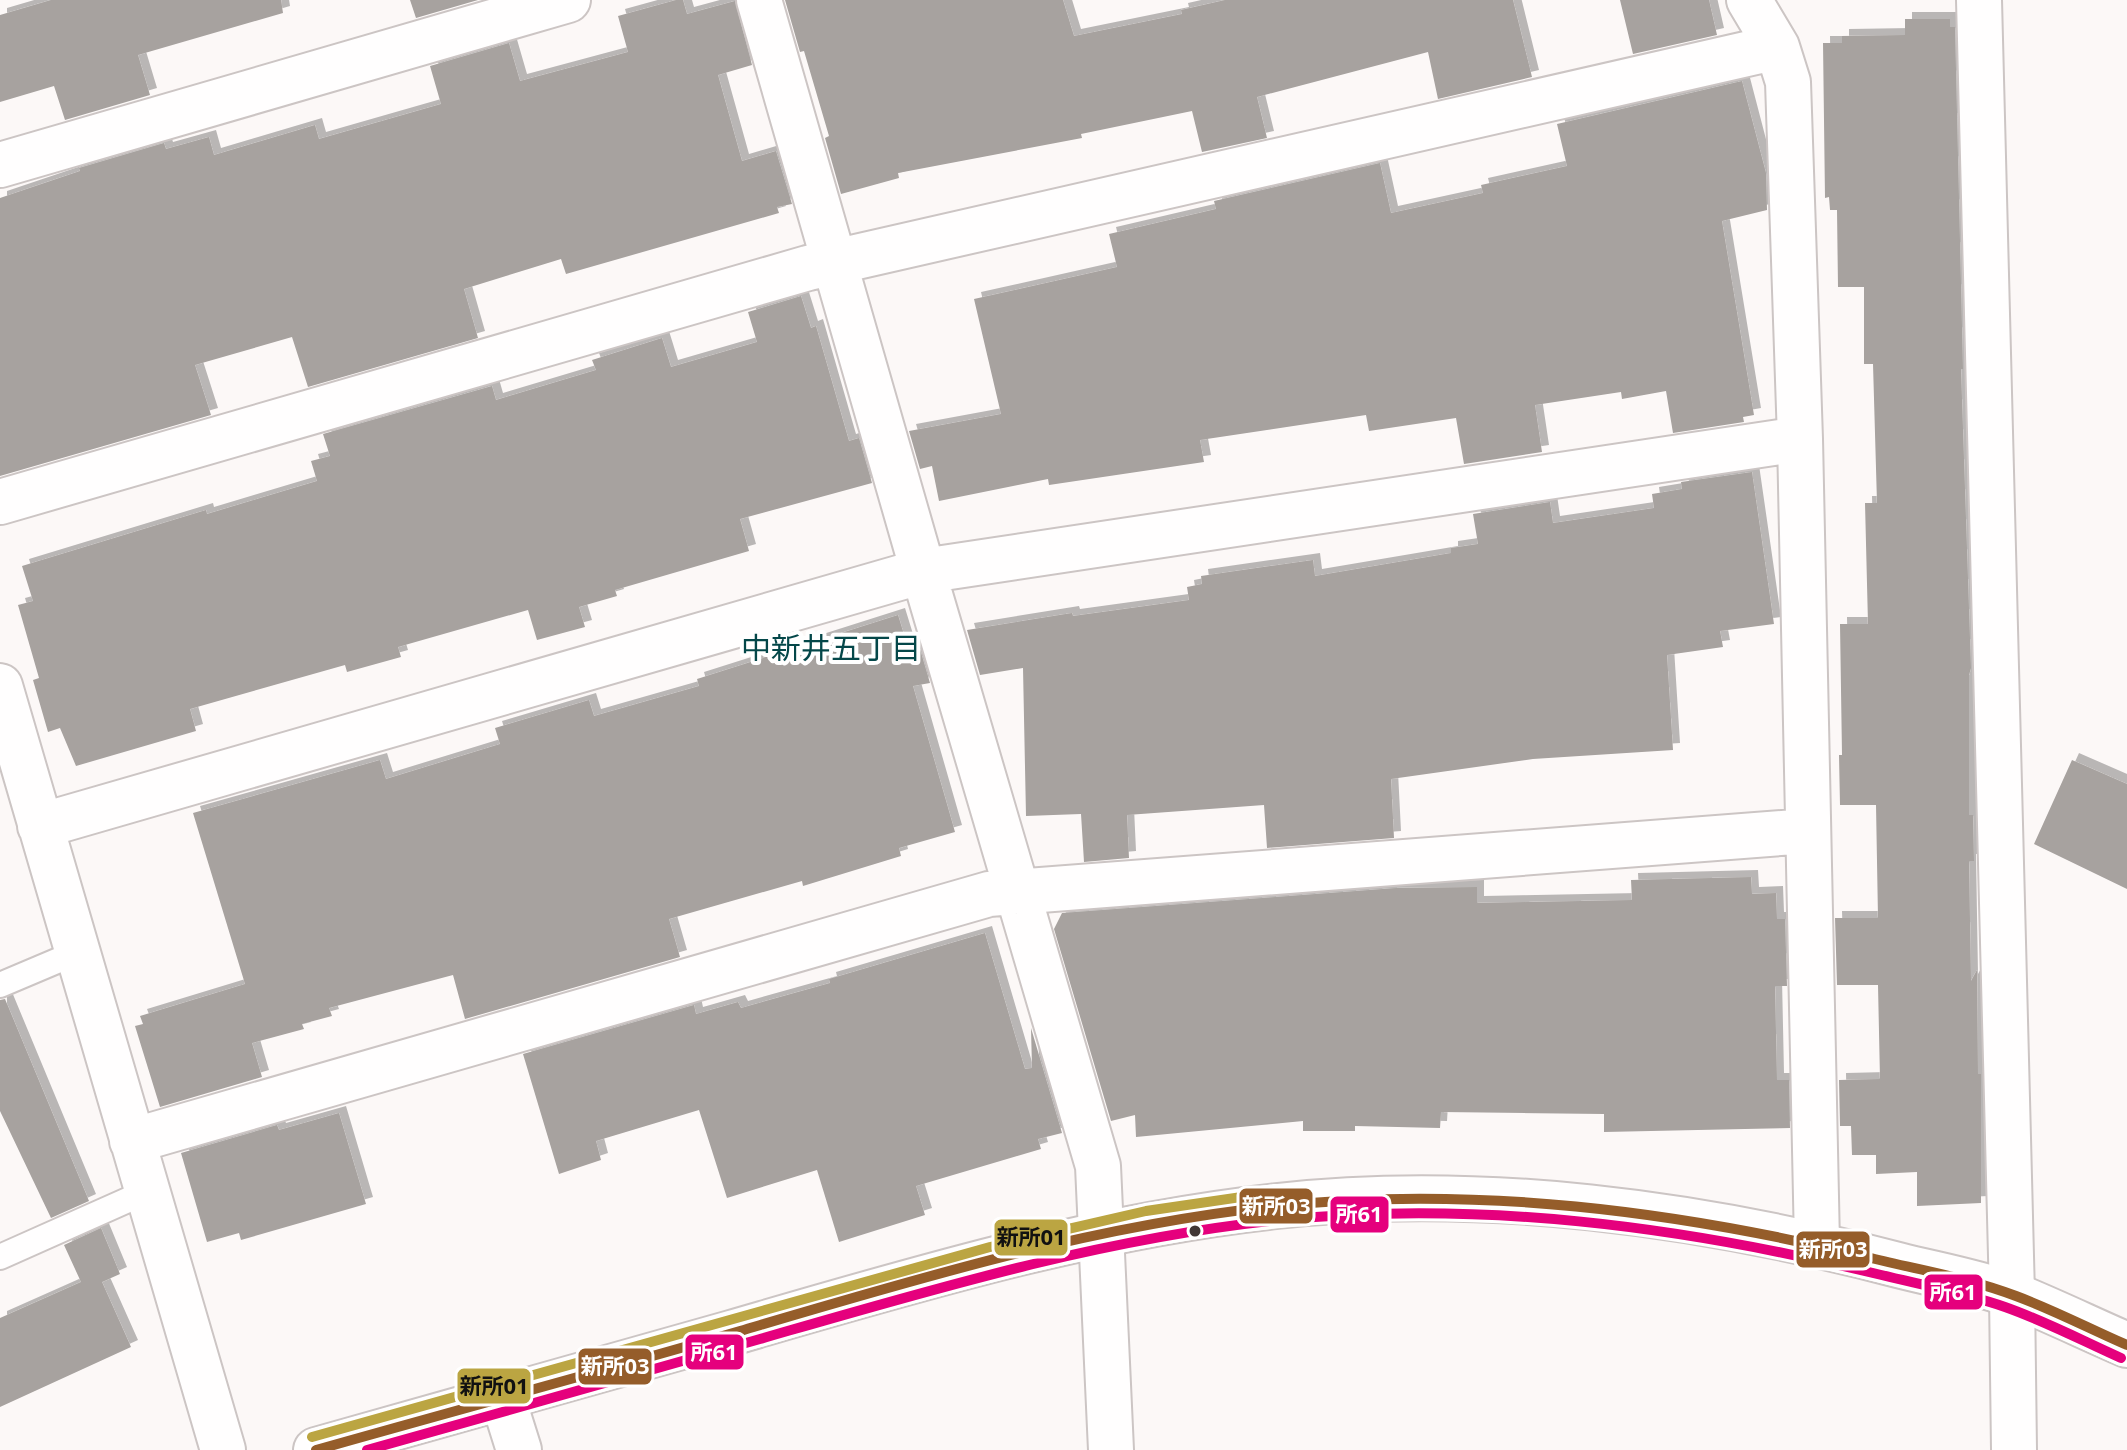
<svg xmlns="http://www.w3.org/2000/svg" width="2127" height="1450" font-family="'Open Sans','Noto Sans JP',sans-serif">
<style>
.building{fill:#a7a29f;filter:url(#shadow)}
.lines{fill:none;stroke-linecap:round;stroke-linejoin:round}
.service-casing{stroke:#ccc5c4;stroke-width:28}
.minor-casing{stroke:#ccc5c4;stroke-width:48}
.tertiary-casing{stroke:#ccc5c4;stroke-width:48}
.service{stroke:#fffefe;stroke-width:24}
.minor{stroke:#fffefe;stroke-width:44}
.tertiary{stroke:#fffefe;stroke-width:44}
.bus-1-casing{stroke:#fff;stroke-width:16}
.bus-2-casing{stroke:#fff;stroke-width:16}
.bus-3-casing{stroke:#fff;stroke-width:16}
.bus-1{stroke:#955d2a;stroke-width:10}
.bus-2{stroke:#e5007d;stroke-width:10}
.bus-3{stroke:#bba542;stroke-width:10}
.bus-dot{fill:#413735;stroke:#fff;stroke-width:3}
.labels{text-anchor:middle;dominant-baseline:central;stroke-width:8;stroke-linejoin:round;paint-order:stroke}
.neighbourhood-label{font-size:30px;fill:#044749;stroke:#fff}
.line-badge{stroke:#fff;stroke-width:3}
.badge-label{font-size:22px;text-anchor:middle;font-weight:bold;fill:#fff}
.pale-badge-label{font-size:22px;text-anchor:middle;font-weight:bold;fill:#111}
</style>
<defs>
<filter id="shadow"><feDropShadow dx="7" dy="-7" stdDeviation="0" flood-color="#0004"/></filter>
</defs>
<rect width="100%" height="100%" fill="#fcf8f7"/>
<!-- building -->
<path class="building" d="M 51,0 L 281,0 L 283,13 L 138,55 L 150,95 L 65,120 L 54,86 L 0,102 L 0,15 Z
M 410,0 L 478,0 L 416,18 Z
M 676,0 L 683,0 L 687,14 L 735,1 L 752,65 L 718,75 L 742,161 L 776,151 L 792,204 L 777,207 L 779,213 L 566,274 L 561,259 L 464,289 L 478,338 L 308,387 L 292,337 L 195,365 L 211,415 L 0,476 L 0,198 L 80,171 L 79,168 L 164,143 L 166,149 L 209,137 L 214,155 L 315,125 L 319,139 L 441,104 L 430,66 L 509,43 L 520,81 L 628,52 L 618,16 Z
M 785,0 L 1063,0 L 1074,36 L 1182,14 L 1181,10 L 1225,0 L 1513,0 L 1532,77 L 1438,99 L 1428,52 L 1257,97 L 1267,138 L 1202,152 L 1192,111 L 1081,134 L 1082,138 L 898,173 L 899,178 L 841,194 L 825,138 L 829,136 L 804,51 L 800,52 Z
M 1620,0 L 1709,0 L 1717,35 L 1633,54 Z
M 1905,19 L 1950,19 L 1950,27 L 1955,27 L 1963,369 L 1961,369 L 1971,668 L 1969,675 L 1969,815 L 1973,815 L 1974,861 L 1969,861 L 1971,981 L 1977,970 L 1978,1074 L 1981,1074 L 1981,1203 L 1917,1206 L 1917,1172 L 1876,1174 L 1876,1155 L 1852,1155 L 1851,1126 L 1840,1126 L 1839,1080 L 1880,1079 L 1878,985 L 1837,985 L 1835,918 L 1878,918 L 1876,805 L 1840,805 L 1839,755 L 1842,755 L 1840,624 L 1868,624 L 1865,503 L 1877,503 L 1873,364 L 1864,364 L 1864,287 L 1838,287 L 1837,210 L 1830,210 L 1829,197 L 1825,198 L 1823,43 L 1842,43 L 1842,36 L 1905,35 Z
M 1742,81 L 1766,173 L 1767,210 L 1722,221 L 1754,415 L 1743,417 L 1744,422 L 1673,433 L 1666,391 L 1622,399 L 1621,392 L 1535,405 L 1542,452 L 1464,464 L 1456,418 L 1369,431 L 1366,415 L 1200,440 L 1204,462 L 1049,485 L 1048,479 L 939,501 L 932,466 L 920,469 L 909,431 L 1001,414 L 974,299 L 1117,267 L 1109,234 L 1216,209 L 1214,201 L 1380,163 L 1391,213 L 1483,193 L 1481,185 L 1567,166 L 1557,124 Z
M 801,296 L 811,328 L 816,326 L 849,441 L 859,438 L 872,483 L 740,519 L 749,551 L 615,590 L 617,596 L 579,607 L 585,627 L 537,640 L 528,610 L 398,647 L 401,657 L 347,672 L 345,665 L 190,709 L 196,731 L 76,766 L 60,728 L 48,732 L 33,680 L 39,678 L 18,605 L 33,601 L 22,566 L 206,510 L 207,514 L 317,481 L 311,461 L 330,456 L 323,434 L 492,386 L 496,400 L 596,370 L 592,360 L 662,338 L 671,367 L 757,342 L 748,312 Z
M 1752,472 L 1774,624 L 1720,631 L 1723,647 L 1667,655 L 1673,750 L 1533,759 L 1391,779 L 1394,838 L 1267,848 L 1264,805 L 1127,815 L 1129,858 L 1084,862 L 1081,814 L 1026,816 L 1023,668 L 980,675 L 967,630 L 1072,613 L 1073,616 L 1189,600 L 1187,587 L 1202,584 L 1201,576 L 1313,560 L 1315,576 L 1451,553 L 1451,548 L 1478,544 L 1473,514 L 1550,502 L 1553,523 L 1654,508 L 1652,494 L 1682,489 L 1681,482 Z
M 898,615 L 906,641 L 917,639 L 930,683 L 913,686 L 955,832 L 899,848 L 901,856 L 803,886 L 802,881 L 669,919 L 680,957 L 465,1019 L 453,975 L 329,1008 L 332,1016 L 302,1024 L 304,1029 L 252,1043 L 262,1077 L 160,1107 L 135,1026 L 143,1024 L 140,1016 L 245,984 L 193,813 L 380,760 L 386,779 L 500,744 L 495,728 L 589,700 L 594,716 L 699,686 L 697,679 Z
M 2072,760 L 2127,784 L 2127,889 L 2034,844 Z
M 1751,877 L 1752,894 L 1776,893 L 1777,919 L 1785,919 L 1787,986 L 1775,986 L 1777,1080 L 1789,1080 L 1790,1128 L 1604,1132 L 1604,1114 L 1441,1112 L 1440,1128 L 1355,1126 L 1355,1131 L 1303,1131 L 1303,1121 L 1136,1137 L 1135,1115 L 1111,1121 L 1054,929 L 1062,913 L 1396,888 L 1477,887 L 1477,903 L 1632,900 L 1631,880 Z
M 985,933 L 1025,1069 L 1032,1068 L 1031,1028 L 1062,1133 L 1038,1139 L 1041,1149 L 916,1186 L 925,1215 L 839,1242 L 817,1170 L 727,1198 L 699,1110 L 596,1141 L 601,1160 L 559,1174 L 523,1054 L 694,1005 L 696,1014 L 738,1002 L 741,1008 L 830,983 L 829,979 Z
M 5,999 L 89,1201 L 51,1218 L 0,1111 L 0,1000 Z
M 339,1113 L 366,1204 L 241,1240 L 239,1233 L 207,1242 L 181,1153 L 277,1125 L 279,1130 Z
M 101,1228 L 120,1274 L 102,1282 L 131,1347 L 0,1407 L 0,1318 L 81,1282 L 64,1245 Z"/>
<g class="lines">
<!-- service casing -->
<g class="service-casing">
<path id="service" d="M 0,985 L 78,952
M 0,1257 L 148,1191"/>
</g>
<!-- minor casing -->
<g class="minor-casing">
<path id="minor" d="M 759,0 L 923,571 L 1098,1166 L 1111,1450
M 1749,0 L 1777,47 L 1788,82 L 1800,439 L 1817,1244
M 1979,0 L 2012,1295 L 2014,1450
M 0,165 L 568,0
M 0,502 L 808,268 L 1777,47
M 0,686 L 223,1450
M 40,826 L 923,571 L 1800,439
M 132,1141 L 989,894 L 1807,831
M 503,1399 L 519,1450"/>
</g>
<!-- tertiary casing -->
<g class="tertiary-casing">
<path id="tertiary" d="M 316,1450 C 454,1410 593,1373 731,1333 C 910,1281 1091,1226 1277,1206 C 1481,1183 1700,1213 1898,1265 C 1937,1275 1978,1282 2016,1296 C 2053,1311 2090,1329 2127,1345"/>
</g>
<!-- service -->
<use href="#service" class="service"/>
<!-- minor -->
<use href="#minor" class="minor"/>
<!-- tertiary -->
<use href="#tertiary" class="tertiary"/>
<!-- bus-1 casing -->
<g class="bus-1-casing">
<path id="bus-1" d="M 316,1450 C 457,1410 599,1372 740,1331 C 916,1279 1094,1225 1277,1206 C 1476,1185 1677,1211 1871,1258 C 1919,1270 1969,1278 2016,1296 C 2054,1310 2090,1329 2127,1345"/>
</g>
<!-- bus-2 casing -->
<g class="bus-2-casing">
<path id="bus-2" d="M 367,1450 C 498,1413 629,1377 760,1339 C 930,1290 1103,1238 1280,1220 C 1480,1200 1679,1226 1873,1273 C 1917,1284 1962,1292 2005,1307 C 2045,1321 2083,1341 2121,1358"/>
</g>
<!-- bus-3 casing -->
<g class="bus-3-casing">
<path id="bus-3" d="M 312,1437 L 990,1247 L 1146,1211 L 1275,1192"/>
</g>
<!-- bus-1 -->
<use href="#bus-1" class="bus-1"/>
<!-- bus-2 -->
<use href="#bus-2" class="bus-2"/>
<!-- bus-3 -->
<use href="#bus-3" class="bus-3"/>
</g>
<!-- markers -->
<circle class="bus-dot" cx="1195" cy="1231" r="7"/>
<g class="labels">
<!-- neighbourhood labels -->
<g class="neighbourhood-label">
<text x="831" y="647">中新井五丁目</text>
</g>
</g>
<g class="line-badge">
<rect x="1238" y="1187" width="76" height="38" rx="8" fill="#955d2a"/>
<rect x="1329" y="1195" width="61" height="39" rx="8" fill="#e5007d"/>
<rect x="993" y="1218" width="76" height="39" rx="8" fill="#bba542"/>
<rect x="1795" y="1230" width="76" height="39" rx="8" fill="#955d2a"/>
<rect x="1923" y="1273" width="61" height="38" rx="8" fill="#e5007d"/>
<rect x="684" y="1333" width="61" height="38" rx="8" fill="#e5007d"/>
<rect x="577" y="1347" width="76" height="39" rx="8" fill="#955d2a"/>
<rect x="456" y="1367" width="76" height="38" rx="8" fill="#bba542"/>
</g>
<g class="badge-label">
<text x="1276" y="1214">新所03</text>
<text x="1359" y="1222">所61</text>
<text x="1833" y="1257">新所03</text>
<text x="1953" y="1300">所61</text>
<text x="714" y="1360">所61</text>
<text x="615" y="1374">新所03</text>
</g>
<g class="pale-badge-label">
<text x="1031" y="1245">新所01</text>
<text x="494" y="1394">新所01</text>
</g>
</svg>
